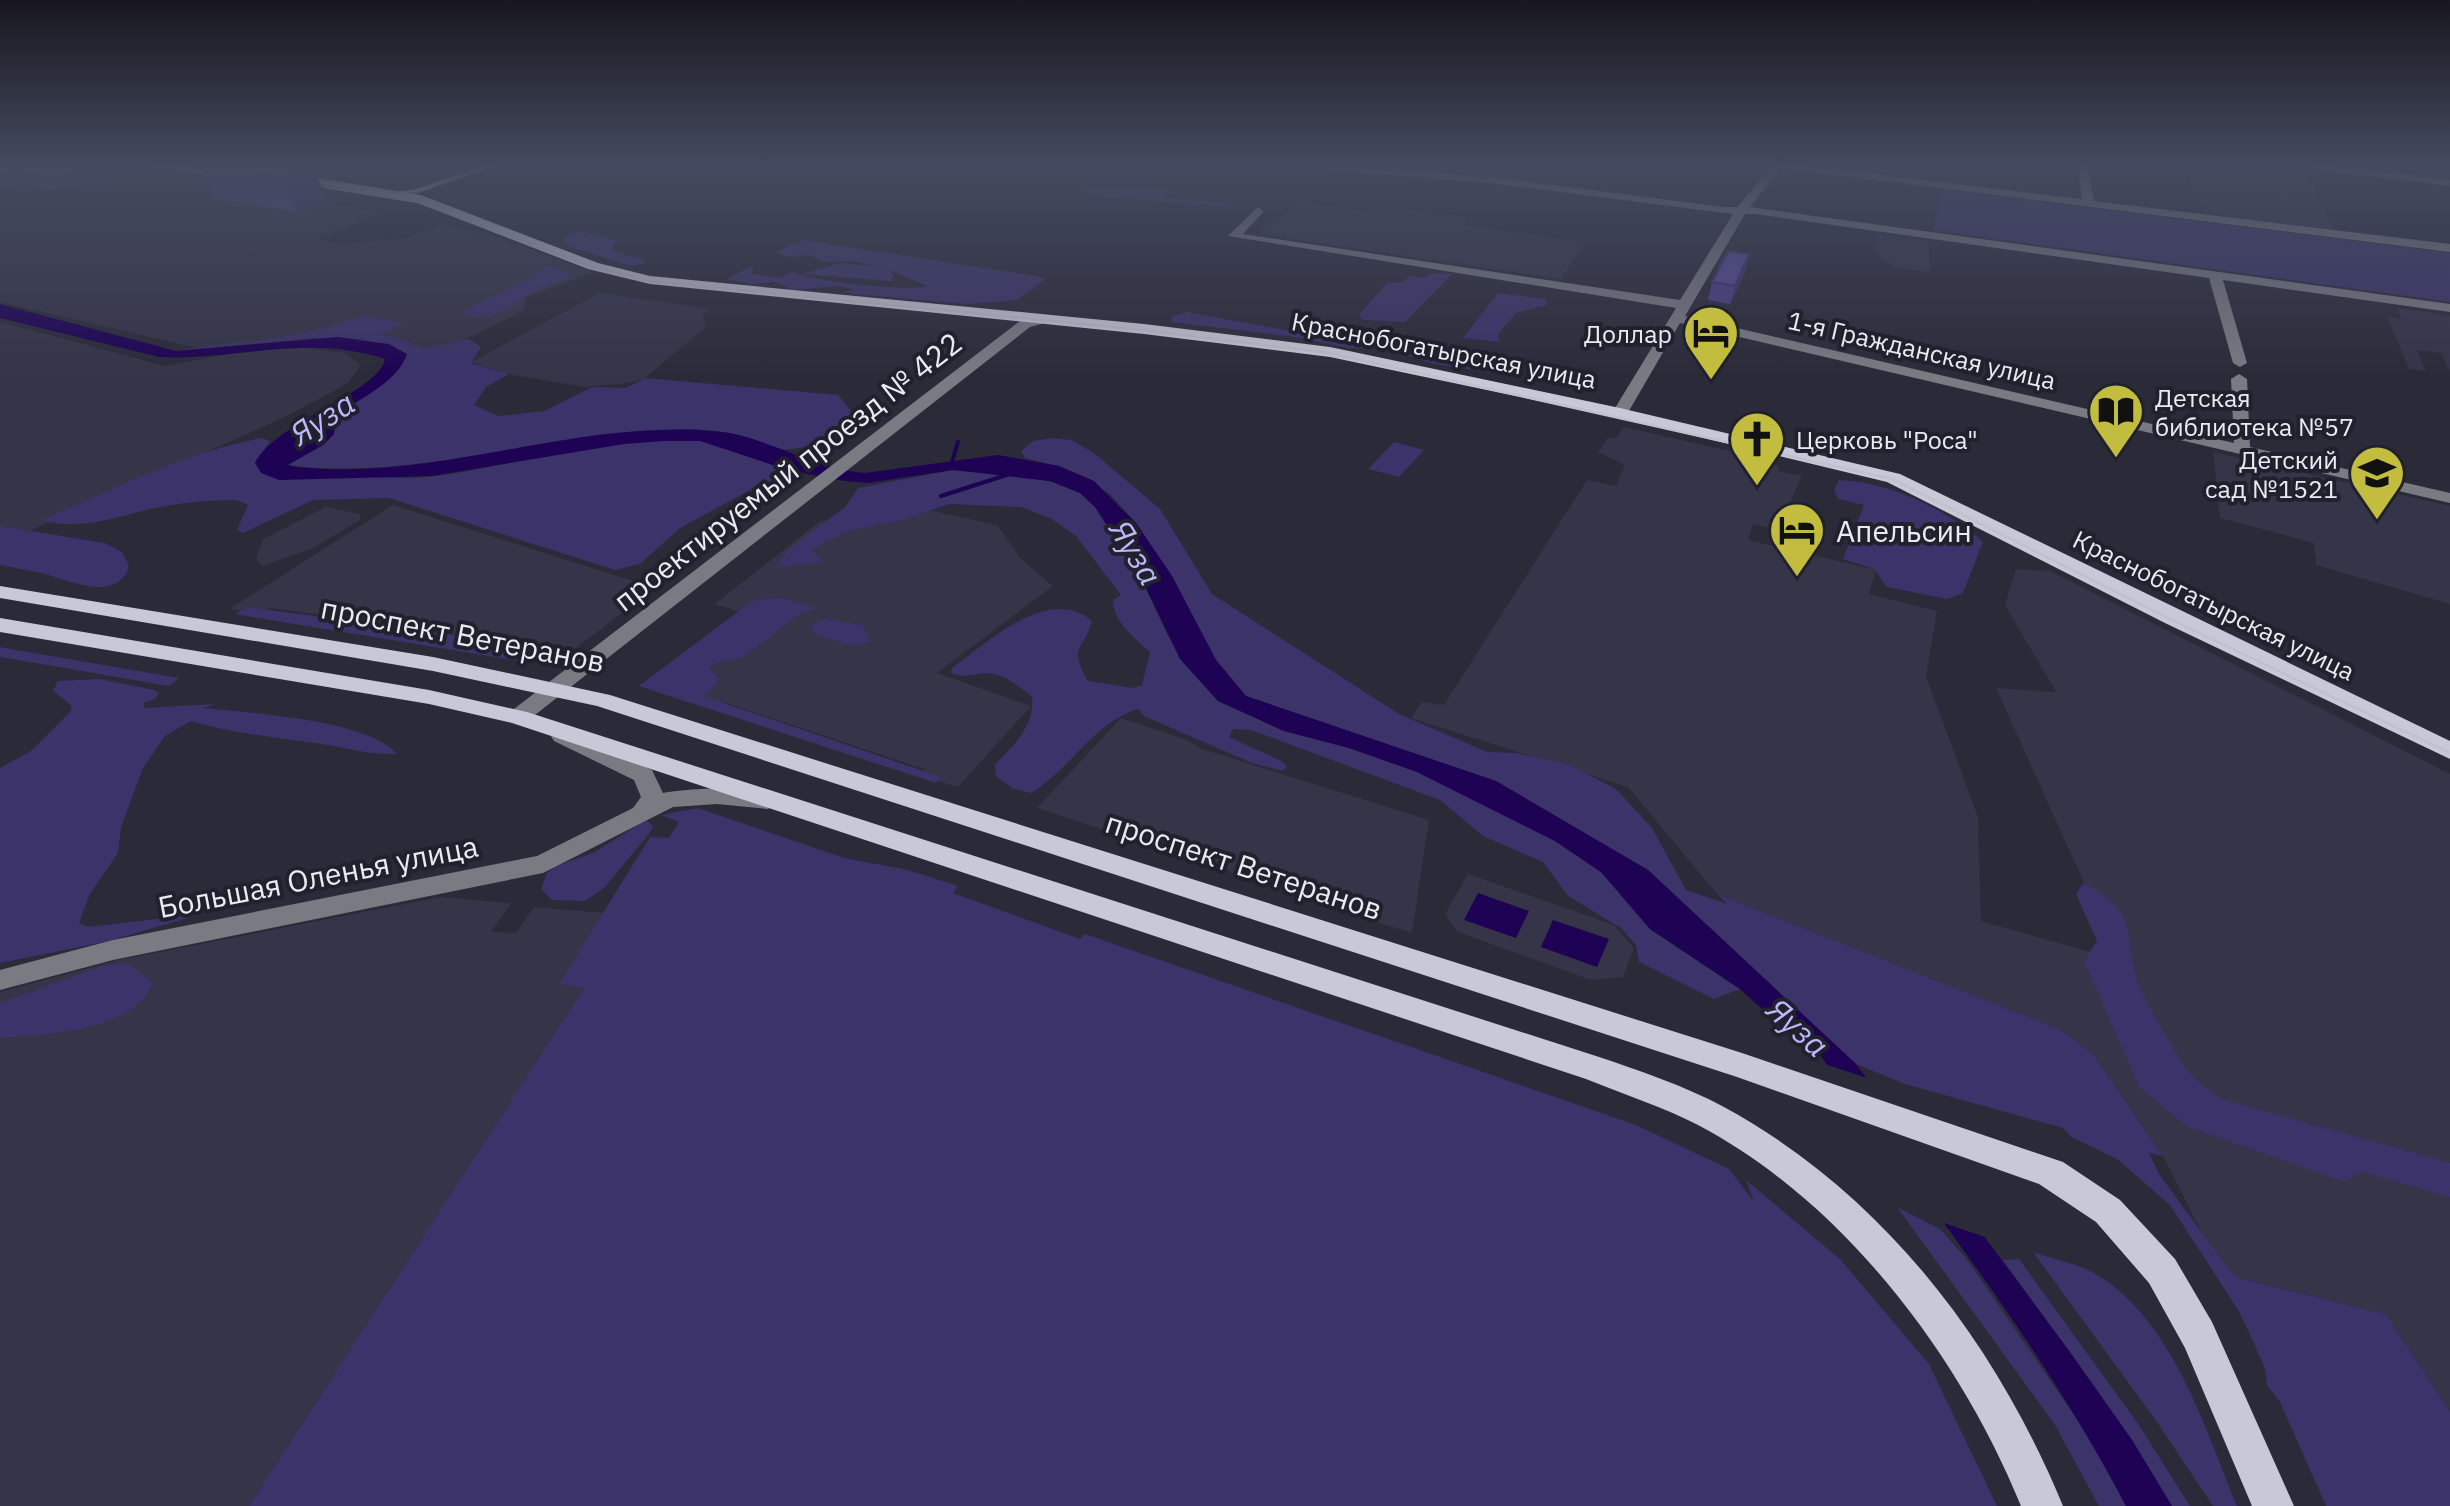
<svg xmlns="http://www.w3.org/2000/svg" width="2450" height="1506" font-family="'IBM Plex Sans',sans-serif">
<style>
.built{fill:#353448}
.green{fill:#3b336a}
.water{fill:#1e0254}
.pier{fill:#2b2a39}
.lines{fill:none;stroke-linecap:round;stroke-linejoin:round}
.stream{stroke:#1e0254;stroke-width:4}
.minor{fill:#7a7a82;fill-rule:evenodd}
.major{fill:#c9c8d8;fill-rule:evenodd}
.tram{stroke:#c1c1cb;stroke-width:2.5}
.wall{fill:#493f85}
.shaded-wall{fill:#3c336c}
.building{fill:#55499b;stroke:#3c336c;stroke-width:2.5}
.labels{text-anchor:middle;dominant-baseline:central;stroke-width:8;stroke-linejoin:round;paint-order:stroke}
.far-poi-label{font-size:25px;fill:#eaeaf3;stroke:#21212e;text-anchor:end}
.far-street-label{font-size:25px;fill:#eaeaf3;stroke:#21212e}
.street-label{font-size:30px;fill:#eaeaf3;stroke:#21212e}
.poi-label{font-size:30px;fill:#eaeaf3;stroke:#21212e;text-anchor:start}
.water-label{font-size:32px;font-style:italic;fill:#bcb8fc;stroke:#21212e}
</style>
<rect width="100%" height="100%" fill="#2b2a39"/>
<!-- built -->
<path class="built" d="M 0,166 L 131,166 L 241,182 L 240,186 L 382,213 L 316,239 L 341,244 L 406,238 L 442,224 L 495,236 L 593,272 L 527,297 L 523,311 L 450,347 L 411,353 L 314,336 L 202,349 L 0,302 Z
M 2168,166 L 2304,169 L 2335,230 L 2205,214 L 2189,184 L 2192,174 L 2168,169 Z
M 1301,202 L 1386,213 L 1393,207 L 1468,217 L 1464,225 L 1585,242 L 1561,279 L 1258,234 Z
M 1876,234 L 1928,241 L 1931,272 L 1894,267 L 1875,253 Z
M 600,293 L 711,309 L 702,316 L 707,326 L 645,378 L 630,383 L 585,387 L 513,375 L 471,362 Z
M 2397,308 L 2450,316 L 2450,372 L 2441,353 L 2417,350 L 2426,371 L 2409,369 L 2387,317 L 2401,319 Z
M 0,322 L 165,366 L 244,351 L 305,348 L 345,353 L 361,365 L 347,384 L 285,417 L 0,544 Z
M 1624,427 L 1760,458 L 1760,462 L 1779,466 L 1778,471 L 1802,476 L 1778,530 L 1753,524 L 1748,540 L 1876,570 L 1869,594 L 1937,611 L 1926,676 L 1978,817 L 1981,921 L 2119,960 L 1996,688 L 2056,692 L 2005,605 L 2016,569 L 2050,571 L 2450,774 L 2450,1411 L 2386,1314 L 2223,1274 L 2163,1156 L 2093,1054 L 2059,1029 L 1717,894 L 1628,787 L 1411,718 L 1422,702 L 1444,705 L 1587,480 L 1616,486 L 1625,465 L 1598,452 L 1608,437 L 1615,439 Z
M 2213,452 L 2450,506 L 2450,604 L 2316,565 L 2314,543 L 2220,518 Z
M 893,502 L 997,525 L 1021,559 L 1053,586 L 937,673 L 1031,706 L 958,787 L 922,776 L 924,769 L 723,702 L 712,710 L 659,693 L 758,618 L 715,604 L 819,522 Z
M 393,505 L 655,588 L 563,658 L 535,651 L 540,645 L 271,608 L 262,614 L 229,609 Z
M 326,507 L 360,514 L 360,520 L 313,548 L 262,566 L 256,558 L 263,539 Z
M 1121,718 L 1187,740 L 1202,749 L 1429,820 L 1412,933 L 1336,909 L 1343,892 L 1298,878 L 1288,890 L 1037,808 Z
M 1468,874 L 1614,925 L 1634,948 L 1623,977 L 1591,980 L 1458,932 L 1445,914 Z
M 441,897 L 511,903 L 491,932 L 516,933 L 534,907 L 605,913 L 559,984 L 585,987 L 249,1506 L 0,1506 L 0,992 L 119,960 Z"/>
<!-- green -->
<path class="green" d="M 1084,189 L 1170,190 L 1163,197 L 1239,204 L 1235,208 L 1084,195 Z
M 1941,189 L 2450,253 L 2450,302 L 1933,230 Z
M 582,231 L 617,240 L 611,250 L 645,260 L 645,263 L 630,266 L 565,245 L 564,237 Z
M 803,240 L 1036,276 L 1045,279 L 1017,300 L 967,304 L 842,293 L 853,289 L 838,286 L 793,290 L 775,282 L 751,284 L 727,279 L 750,267 L 754,268 L 751,274 L 779,278 L 793,272 C 807,281 911,292 927,286 L 889,270 L 894,276 L 891,281 L 802,274 L 841,263 L 880,267 L 853,261 L 821,262 L 810,255 L 787,257 L 776,252 Z
M 546,265 L 569,274 L 567,279 C 555,284 541,287 530,294 C 508,308 493,322 464,316 L 467,309 L 531,278 Z
M 1433,273 L 1452,274 L 1405,322 L 1363,320 L 1359,315 L 1387,283 L 1403,282 L 1409,276 L 1423,278 Z
M 1498,293 L 1545,299 L 1547,305 L 1516,313 L 1498,334 L 1500,342 L 1463,338 Z
M 1187,312 L 1382,348 L 1348,348 L 1288,336 L 1171,322 L 1171,317 Z
M 363,315 L 403,324 L 379,336 L 392,336 L 424,349 L 469,339 L 481,347 L 471,363 L 509,374 L 486,387 L 474,405 L 498,416 L 544,411 L 592,387 L 626,388 L 645,378 L 838,395 L 852,412 C 843,433 806,452 782,449 C 770,448 759,440 747,437 C 718,429 685,429 656,430 C 532,437 412,481 287,465 L 323,445 L 334,434 L 327,420 L 361,397 L 407,354 L 314,338 L 176,351 C 240,340 304,340 363,315 Z
M 1407,350 C 1430,353 1495,357 1506,375 L 1435,364 L 1395,352 Z
M 262,438 L 270,441 L 255,463 C 315,470 377,483 437,476 C 517,465 621,430 700,441 C 735,446 768,465 802,473 L 771,488 L 752,489 L 680,528 L 640,564 L 615,570 L 389,498 L 313,500 L 243,533 L 237,530 L 248,505 L 236,500 C 207,500 178,503 150,509 C 112,518 80,531 42,520 C 113,489 186,452 262,438 Z
M 1053,438 L 1071,440 L 1094,453 L 1160,509 L 1212,594 L 1399,714 L 1487,752 L 1516,753 L 1570,765 L 1616,789 L 1652,828 L 1686,890 L 1727,904 L 1717,894 L 2059,1029 L 2093,1054 L 2163,1156 L 2149,1153 L 2159,1174 L 2230,1271 L 2242,1279 L 2386,1314 L 2450,1411 L 2450,1506 L 2326,1506 L 2280,1402 L 2267,1385 L 2265,1368 L 2240,1313 L 2170,1205 L 2117,1159 L 2071,1137 L 2063,1128 L 1905,1084 L 1856,1064 L 1648,870 L 1496,781 L 1246,696 L 1216,660 L 1172,576 L 1136,523 L 1109,493 L 1059,466 L 1025,458 L 1021,451 L 1033,441 Z
M 1394,442 L 1424,450 L 1399,477 L 1368,469 Z
M 953,470 L 1023,477 L 1053,482 L 1080,493 L 1095,507 L 1142,580 L 1168,636 L 1218,701 L 1284,731 L 1349,748 L 1417,772 L 1555,841 L 1601,872 L 1650,929 L 1740,989 L 1714,999 L 1639,962 L 1636,945 L 1621,928 L 1568,896 L 1543,862 L 1483,836 L 1440,800 L 1251,730 L 1233,729 L 1229,737 L 1281,761 L 1287,766 L 1283,771 L 1252,763 L 1144,716 L 1138,709 C 1092,724 1072,768 1031,793 L 1012,788 L 996,776 L 995,764 C 1014,746 1035,725 1032,697 C 1021,688 1008,677 994,674 C 979,671 967,680 951,673 L 952,668 C 987,643 1048,584 1092,621 C 1084,652 1067,644 1088,681 L 1132,688 L 1142,685 L 1150,652 C 1135,638 1113,622 1113,600 L 1121,595 L 1076,536 L 1050,518 L 1021,507 L 949,504 L 902,520 L 848,531 L 811,550 L 823,562 L 775,568 L 789,549 L 845,507 L 858,488 Z
M 1839,480 C 1889,482 1946,509 1983,542 L 1963,593 L 1947,599 L 1887,587 L 1874,569 L 1843,559 L 1864,505 L 1838,499 L 1834,490 Z
M 0,526 L 105,543 L 122,552 L 129,566 C 117,605 67,579 41,573 C 28,570 14,568 0,565 Z
M 781,598 L 815,608 L 798,615 L 742,658 L 716,662 L 709,668 L 718,678 L 717,684 L 703,696 L 941,777 L 936,783 L 639,686 L 743,608 L 756,600 Z
M 246,608 L 254,608 L 539,646 L 519,661 L 235,614 Z
M 824,619 L 862,625 L 870,641 L 854,646 L 815,634 L 812,625 Z
M 0,647 L 10,649 L 179,678 L 169,686 L 0,657 Z
M 100,679 L 154,690 L 159,693 L 155,699 L 143,703 L 145,708 L 215,704 L 203,708 C 249,713 368,719 397,754 C 370,755 348,748 321,744 C 276,737 234,734 191,721 L 165,736 L 143,768 L 121,827 L 118,853 L 90,894 L 79,923 L 87,927 L 201,914 L 109,941 L 0,963 L 0,768 L 31,751 L 70,712 L 72,706 L 53,691 L 58,681 Z
M 698,808 L 844,858 L 908,870 L 958,886 L 953,893 L 1080,939 L 1085,934 L 1636,1125 L 1729,1169 L 1754,1202 L 1746,1180 L 1840,1259 L 1929,1364 L 1997,1506 L 249,1506 L 584,988 L 559,984 L 650,837 L 669,838 L 679,822 L 661,815 Z
M 646,820 L 653,826 L 649,834 L 605,887 L 585,901 L 552,900 L 541,889 L 547,873 L 556,866 L 593,853 Z
M 2083,883 C 2138,912 2123,924 2136,976 C 2140,994 2176,1054 2188,1071 C 2198,1083 2211,1093 2224,1100 L 2450,1163 L 2450,1197 L 2363,1172 L 2343,1181 L 2188,1127 L 2139,1087 L 2084,961 L 2097,941 L 2076,894 Z
M 127,963 L 153,983 C 133,1032 48,1034 0,1038 L 0,1003 L 102,966 Z
M 1897,1207 L 1940,1229 L 1966,1258 L 2096,1447 L 2126,1506 L 2099,1506 L 2055,1425 Z
M 2033,1252 C 2052,1259 2074,1263 2092,1272 C 2171,1315 2205,1428 2237,1506 L 2213,1506 L 2157,1422 Z
M 2019,1259 L 2139,1425 L 2190,1506 L 2172,1506 L 2132,1440 L 2003,1260 Z"/>
<!-- water -->
<path class="water" d="M 0,304 L 176,351 L 338,337 L 389,344 L 407,354 C 398,383 353,403 328,419 L 335,426 L 334,434 L 323,445 L 288,465 L 297,467 C 421,480 537,434 659,430 C 688,429 721,429 749,438 C 789,450 823,469 865,473 L 998,455 L 1059,466 L 1094,481 L 1136,523 L 1172,576 L 1216,660 L 1246,696 L 1496,781 L 1648,870 L 1856,1064 L 2070,1352 L 2132,1440 L 2172,1506 L 2126,1506 C 2041,1343 1922,1196 1814,1047 L 1776,1022 L 1740,989 L 1650,929 L 1601,872 L 1555,841 L 1417,772 L 1349,748 L 1284,731 L 1218,701 L 1180,659 L 1142,580 L 1095,507 L 1080,493 L 1050,481 L 953,470 L 868,483 L 845,481 L 791,471 L 700,441 L 663,441 L 624,444 L 432,476 L 279,480 L 261,473 L 255,463 C 277,421 378,393 385,359 C 305,333 238,361 159,357 L 0,318 Z
M 1478,893 L 1529,911 L 1516,938 L 1464,920 Z
M 1553,920 L 1609,939 L 1597,967 L 1541,947 Z"/>
<!-- pier -->
<path class="pier" d="M 1819,1062 L 1873,1080 L 1994,1240 L 1932,1219 Z"/>
<g class="lines">
<!-- stream -->
<path class="stream" d="M 951,465 L 958,442
M 941,496 L 1016,472"/>
<!-- minor -->
<path class="minor" d="M 147,166 L 177,166 L 225,174 L 219,177 Z
M 479,166 L 494,166 L 408,197 L 398,195 Z
M 1317,166 L 1490,177 L 1724,207 L 1737,207 L 1772,166 L 1809,166 L 2082,199 L 2078,166 L 2088,166 L 2094,201 L 2450,244 L 2450,252 L 1781,168 L 1750,207 L 2450,304 L 2450,312 L 2223,280 L 2247,363 L 2240,367 L 2233,363 L 2209,278 L 1755,214 L 1745,214 L 1685,316 L 2234,443 L 2231,379 L 2239,374 L 2247,379 L 2250,447 L 2450,493 L 2450,503 L 1680,323 L 1626,416 L 1614,416 L 1612,413 L 1676,308 L 1228,236 L 1258,207 L 1264,211 L 1243,234 L 1680,300 L 1733,214 L 1490,183 L 1322,169 Z
M 2308,166 L 2337,166 L 2450,180 L 2450,186 L 2313,169 Z
M 1040,316 L 1047,320 L 1045,323 L 1030,327 L 526,722 L 510,722 L 507,717 L 510,712 L 1020,321 Z
M 562,729 L 652,770 L 663,793 C 687,789 764,782 780,801 L 768,809 L 717,804 L 673,807 L 543,873 L 113,960 L 0,990 L 0,970 L 113,940 L 537,856 L 633,808 L 641,797 L 634,780 L 554,741 L 551,736 Z"/>
<!-- major -->
<path class="major" d="M 218,166 L 244,166 L 421,195 L 598,263 L 650,276 L 1144,324 L 1330,347 L 1620,408 L 1900,474 L 2450,741 L 2450,759 L 2165,623 L 1887,482 L 1620,418 L 1330,357 L 1144,334 L 650,284 L 588,269 L 413,201 Z
M 0,586 L 433,657 L 610,695 L 1742,1053 L 2063,1162 L 2120,1200 L 2175,1259 L 2212,1322 L 2294,1506 L 2252,1506 L 2185,1348 L 2149,1283 L 2096,1222 L 2039,1184 L 1737,1077 L 597,706 L 433,671 L 0,598 Z
M 0,618 L 429,690 L 527,712 L 1596,1056 C 1638,1070 1685,1086 1724,1107 C 1882,1193 1995,1341 2063,1506 L 2021,1506 C 1960,1356 1844,1202 1698,1125 C 1663,1107 1623,1094 1586,1079 L 512,723 L 429,704 L 0,632 Z"/>
<!-- tram -->
<path class="tram" d="M 170,166 L 229,174
M 294,182 L 418,202 L 590,266 L 648,281 L 1143,330 L 1329,353 L 1892,479 L 2170,619 L 2450,753
M 396,193 L 420,190 L 491,166"/>
</g>
<!-- wall -->
<path class="wall" d="M 0,166 L 145,169 L 59,191 L 24,184 L 11,188 L 0,186 Z
M 199,166 L 309,166 L 327,201 L 297,212 L 214,198 Z
M 1745,272 L 1730,304 L 1708,300 L 1712,282 Z"/>
<!-- shaded-wall -->
<path class="shaded-wall" d="M 104,166 L 143,166 L 145,169 L 59,191 L 52,178 Z
M 313,166 L 327,201 L 297,212 L 282,177 Z
M 18,172 L 24,184 L 11,188 L 4,176 Z
M 1749,254 L 1745,272 L 1730,304 L 1735,286 Z"/>
<!-- building -->
<path class="building" d="M 0,166 L 104,166 L 52,178 L 18,172 L 4,176 L 0,175 Z
M 210,166 L 313,166 L 282,177 Z
M 1728,251 L 1749,254 L 1735,286 L 1712,282 Z"/>
<!-- sky -->
<linearGradient id="sky" x2="0" y2="1"><stop stop-color="#18171f"/><stop offset="0.44" stop-color="#444a5f"/><stop offset="1" stop-color="#444a5f" stop-opacity="0"/></linearGradient>
<rect width="2450" height="376" fill="url(#sky)"/>
<!-- icons -->
<defs>
<g id="hotel-pin" transform="scale(2.875)"><path d="M0 17L-7.5 6A9.5 9.5 0 1 1 7.5 6Z" fill="#c2bd3f" stroke="#21212e"/><path d="M-6-4.5h1.5V1H6V5H4.5V3h-9V5H-6ZM-4 0a1.8 1.8 0 1 1 3.6 0ZM.5 0V-2.5h3Q6-2.5 6 0Z" fill="#111"/></g>
<g id="library-pin" transform="scale(2.875)"><path d="M0 17L-7.5 6A9.5 9.5 0 1 1 7.5 6Z" fill="#c2bd3f" stroke="#21212e"/><path d="M-6-4Q-3-5.5-.7-3.5V5Q-3 3-6 4ZM6-4Q3-5.5 .7-3.5V5Q3 3 6 4Z" fill="#111"/></g>
<g id="church-pin" transform="scale(2.875)"><path d="M0 17L-7.5 6A9.5 9.5 0 1 1 7.5 6Z" fill="#c2bd3f" stroke="#21212e"/><path d="M-1.2-6h2.4v3.5h3.3v2.4h-3.3V6h-2.4V-.1h-3.3v-2.4h3.3Z" fill="#111"/></g>
<g id="school-pin" transform="scale(2.875)"><path d="M0 17L-7.5 6A9.5 9.5 0 1 1 7.5 6Z" fill="#c2bd3f" stroke="#21212e"/><path d="M0-5L7-2L0 1L-7-2ZM-4 1L0 2.5L4 1V4Q0 6-4 4Z" fill="#111"/></g>
</defs>
<g fill-rule="evenodd">
<use href="#hotel-pin" x="1711" y="333"/>
<use href="#library-pin" x="2116" y="411"/>
<use href="#church-pin" x="1757" y="439"/>
<use href="#school-pin" x="2377" y="473"/>
<use href="#hotel-pin" x="1797" y="530"/>
</g>
<g class="labels">
<!-- far-poi labels -->
<g class="far-poi-label">
<text x="1672" y="333">Доллар</text>
<text x="2155" y="397" text-anchor="start">Детская<tspan x="2155" dy="29">библиотека №57</tspan></text>
<text x="1796" y="439" text-anchor="start">Церковь "Роса"</text>
<text x="2338" y="459">Детский<tspan x="2338" dy="29">сад №1521</tspan></text>
</g>
<!-- far-street labels -->
<g class="far-street-label">
<text transform="translate(1444 350) rotate(11)">Краснобогатырская улица</text>
<text transform="translate(1922 350) rotate(13)">1-я Гражданская улица</text>
<text transform="translate(2214 605) rotate(26)">Краснобогатырская улица</text>
</g>
<!-- street labels -->
<g class="street-label">
<text transform="translate(787 471) rotate(-38)">проектируемый проезд № 422</text>
<text transform="translate(463 634) rotate(11)">проспект Ветеранов</text>
<text transform="translate(1244 865) rotate(18)">проспект Ветеранов</text>
<text transform="translate(318 876) rotate(-11)">Большая Оленья улица</text>
</g>
<!-- poi labels -->
<g class="poi-label">
<text x="1836" y="530">Апельсин</text>
</g>
<!-- water labels -->
<g class="water-label">
<text transform="translate(322 418) rotate(-33)">Яуза</text>
<text transform="translate(1136 552) rotate(59)">Яуза</text>
<text transform="translate(1798 1027) rotate(42)">Яуза</text>
</g>
</g>
</svg>
